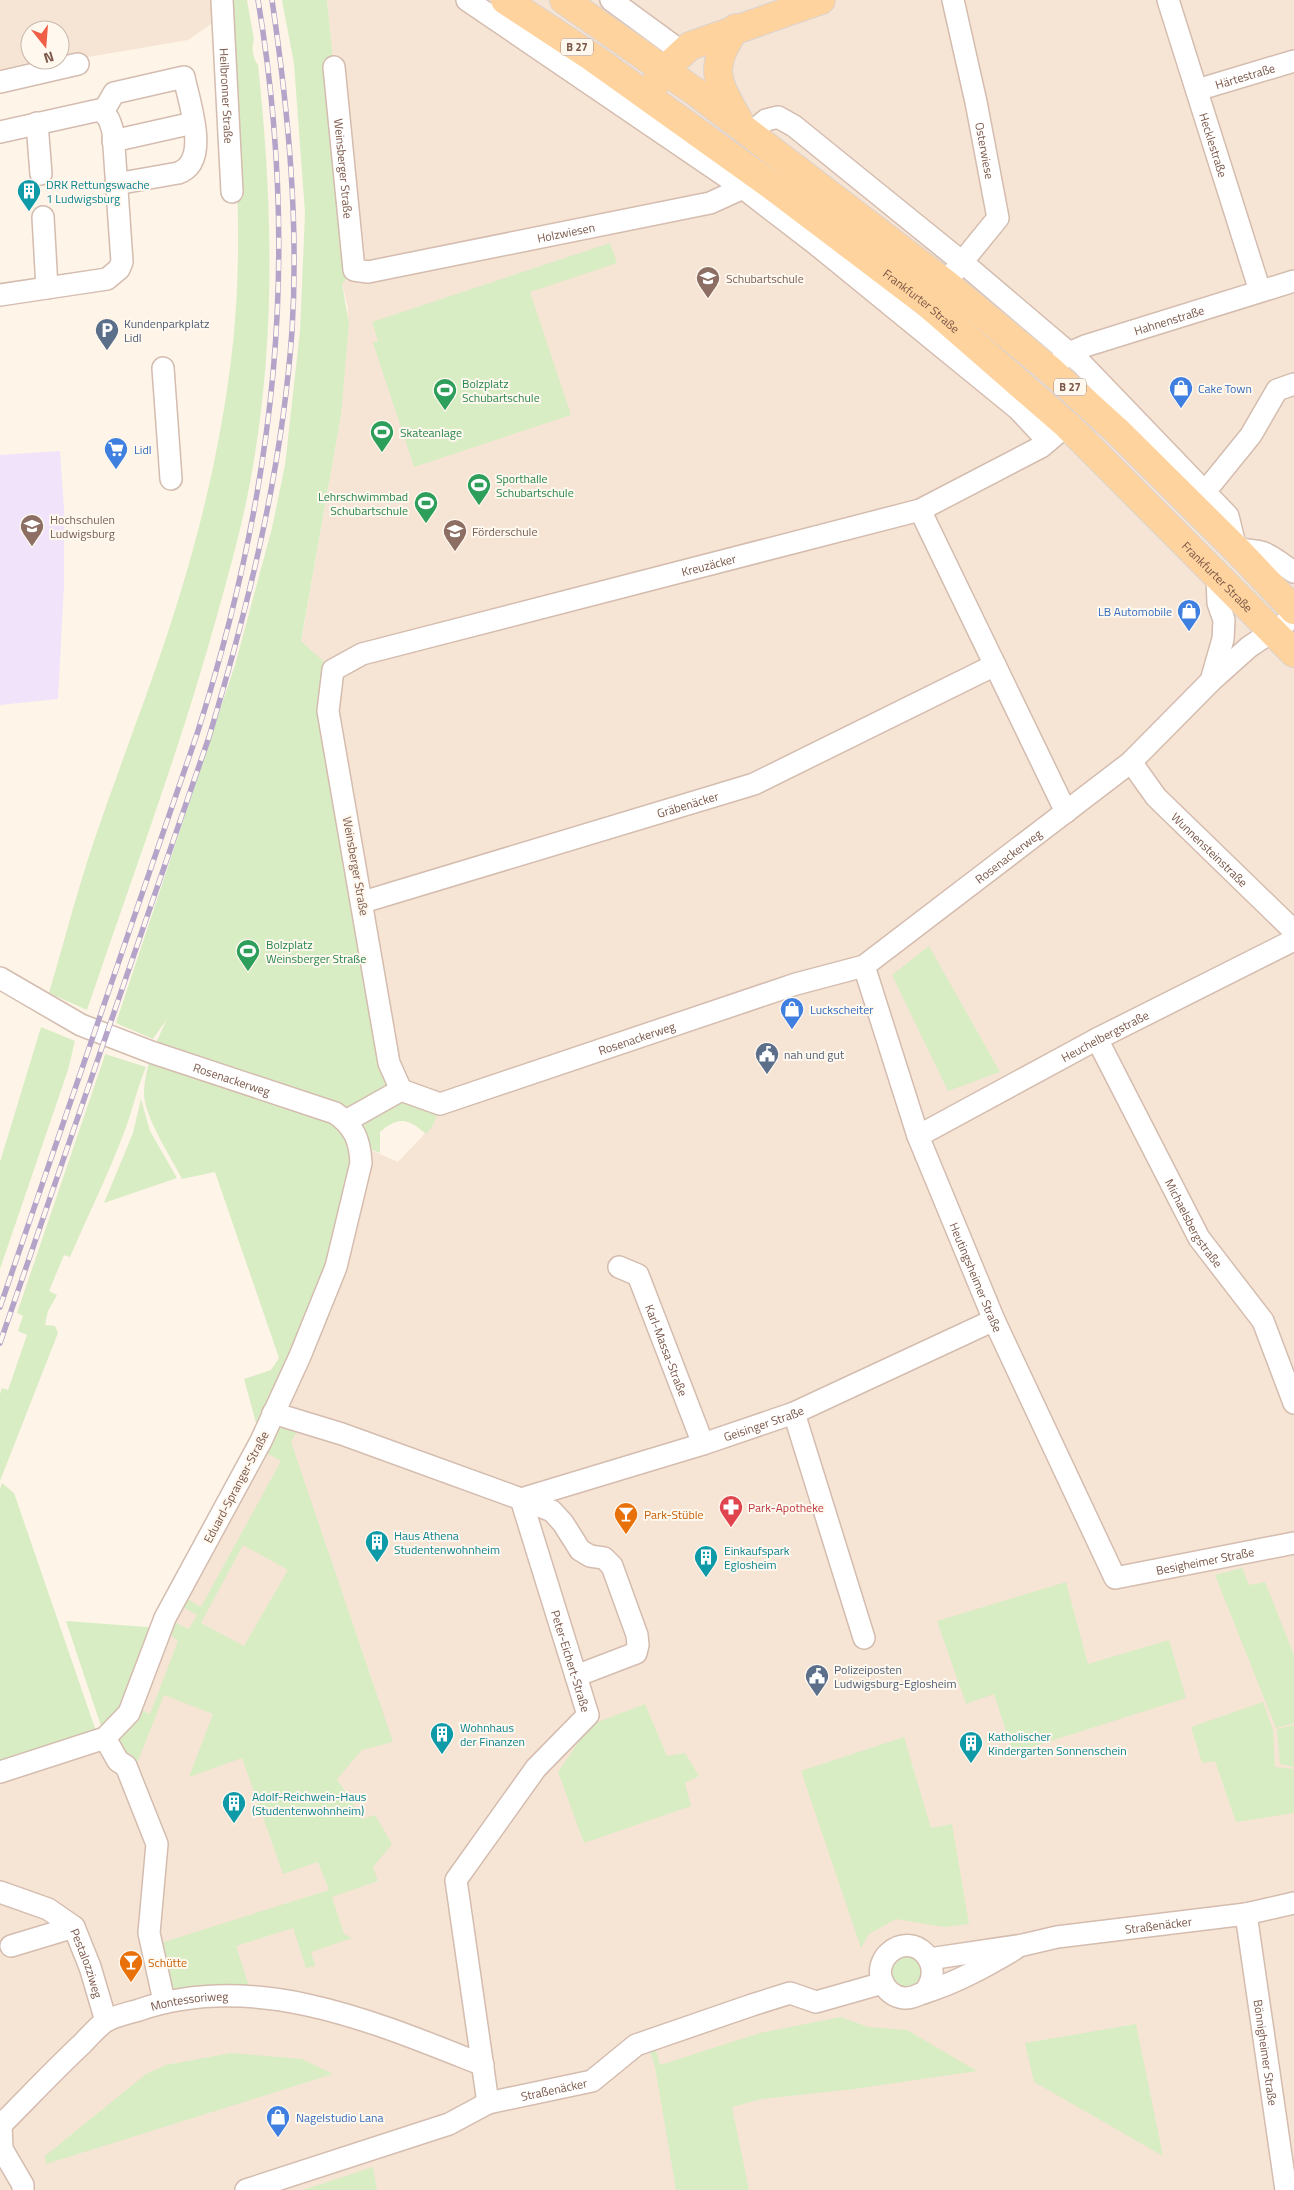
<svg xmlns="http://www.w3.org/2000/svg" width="1294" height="2190" font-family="'Titillium Web',sans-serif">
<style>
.residential{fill:#f6e5d5;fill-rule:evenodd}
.education{fill:#f1e4fa}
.green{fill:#d8edc4;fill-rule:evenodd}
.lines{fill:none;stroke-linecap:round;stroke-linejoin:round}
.minor-casing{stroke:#d4bcaf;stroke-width:24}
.major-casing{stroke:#dcd3d0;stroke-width:30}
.minor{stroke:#fff;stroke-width:21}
.major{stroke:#ffd39d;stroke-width:28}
.rail-casing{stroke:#b5a4c9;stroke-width:5.5}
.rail{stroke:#fff8ef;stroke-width:4;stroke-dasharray:11;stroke-linecap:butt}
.labels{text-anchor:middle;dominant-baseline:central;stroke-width:4;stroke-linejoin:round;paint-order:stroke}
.shield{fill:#fff8ef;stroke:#a2877b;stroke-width:1}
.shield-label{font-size:11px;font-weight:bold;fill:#7a5749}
.street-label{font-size:12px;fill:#7a5749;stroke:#fff8ef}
.culture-label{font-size:12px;fill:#0d838f;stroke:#fff8ef;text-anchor:start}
.education-label{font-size:12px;fill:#785e54;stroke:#fff8ef;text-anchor:start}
.service-label{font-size:12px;fill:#4e5e75;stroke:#fff8ef;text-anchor:start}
.leisure-label{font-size:12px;fill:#27864d;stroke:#fff8ef;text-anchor:start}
.shop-label{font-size:12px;fill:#366cbe;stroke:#fff8ef;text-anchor:start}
.health-label{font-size:12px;fill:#be3a42;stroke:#fff8ef;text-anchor:start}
.food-label{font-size:12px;fill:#c56008;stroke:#fff8ef;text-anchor:start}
</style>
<rect width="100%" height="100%" fill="#fef4e8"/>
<!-- residential -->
<path class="residential" d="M 0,0 L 215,0 L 217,20 L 188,40 L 0,72 ZM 30,30 L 60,30 L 60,60 L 30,60 Z
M 327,0 L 1294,0 L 1294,2190 L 0,2190 L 0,1772 L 105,1738 L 261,1441 L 360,1145 L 398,1162 L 434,1124 L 401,1090 L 389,1063 L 333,671 L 301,642 L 341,415 L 348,308 L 342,284 L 352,261 Z"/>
<!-- education -->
<path class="education" d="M 60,451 L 64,508 L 64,586 L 58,699 L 0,705 L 0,455 Z"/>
<!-- green -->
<path class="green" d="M 226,0 L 247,0 L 254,40 C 251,48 253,58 258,65 C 272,195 276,329 254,460 C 246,511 232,562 218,612 C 181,747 131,880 87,1010 L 49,993 C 64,942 77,891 94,841 C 122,758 155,677 180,594 C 205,513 224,427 233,343 C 245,229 233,114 226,0 Z
M 282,0 L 327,0 L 354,270 L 342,284 L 349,324 L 341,415 L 301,641 L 333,670 L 329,711 L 401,1090 L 440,1104 L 434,1124 L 426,1134 C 409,1119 399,1115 380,1132 L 380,1153 L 361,1145 L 361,1172 L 273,1413 L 302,1422 L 291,1442 L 393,1742 L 362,1750 L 337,1779 L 363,1819 L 375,1815 L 392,1844 L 373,1867 L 378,1881 L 332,1897 L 344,1934 L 352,1938 L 311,1952 L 315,1966 L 306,1968 L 293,1928 L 236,1946 L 249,1986 L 229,1995 L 164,2001 L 151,1946 L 329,1890 L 318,1862 L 283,1874 L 242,1758 L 189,1777 L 213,1714 L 164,1695 L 136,1766 L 105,1738 L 66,1621 L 161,1628 L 165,1618 L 189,1629 L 197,1615 L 174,1602 L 182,1596 L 201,1607 L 281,1461 L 257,1448 L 261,1441 L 244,1379 L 271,1370 L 279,1358 L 215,1172 L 182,1179 C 171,1157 143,1115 144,1092 C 145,1066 156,1042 167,1019 L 153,1039 L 116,1023 L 235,665 L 272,528 L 285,465 L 300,331 L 305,213 L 294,64 ZM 243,1545 L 288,1570 L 244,1646 L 201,1623 ZM 162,1628 L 178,1641 L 150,1714 L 132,1706 Z
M 610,243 L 617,263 L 530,292 L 571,415 L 414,467 L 373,343 L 378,341 L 372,322 Z
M 929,946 L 1000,1072 L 948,1091 L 892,975 Z
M 41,1027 L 75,1041 L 68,1070 L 0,1269 L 0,1162 Z
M 107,1049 L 105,1054 L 146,1067 C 137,1088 133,1109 125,1130 C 109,1173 88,1215 70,1257 L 64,1255 L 49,1291 L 57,1295 L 48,1311 L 45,1325 L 55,1326 L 58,1333 L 0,1481 L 0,1394 L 2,1388 L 8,1390 L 27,1335 L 18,1331 L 23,1316 L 17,1313 Z
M 141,1099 L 150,1131 L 177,1178 L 104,1203 L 133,1133 Z
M 2,1483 L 14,1493 L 97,1734 L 0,1766 L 0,1489 Z
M 1242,1568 L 1249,1585 L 1265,1582 L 1294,1655 L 1294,1723 L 1276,1728 L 1215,1575 Z
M 1066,1582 L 1088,1664 L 1169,1640 L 1186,1698 L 1013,1753 L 994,1694 L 966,1704 L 937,1621 Z
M 1263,1702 L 1273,1730 L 1275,1767 L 1294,1769 L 1294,1813 L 1236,1822 L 1215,1761 L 1202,1763 L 1191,1727 Z
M 645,1704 L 667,1756 L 685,1753 L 699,1776 L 685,1783 L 691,1806 L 584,1843 L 558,1772 L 590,1725 Z
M 1294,1725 L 1294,1767 L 1280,1764 L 1277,1729 Z
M 904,1737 L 931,1828 L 952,1824 L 969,1924 L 944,1927 L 896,1919 L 869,1934 L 861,1948 L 801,1771 Z
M 909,1946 L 930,1984 L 894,1996 L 883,1960 Z
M 841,2017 L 868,2027 L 907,2030 L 977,2071 L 854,2089 L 762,2099 L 732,2107 L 749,2190 L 676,2190 L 655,2067 L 647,2041 L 653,2039 L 660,2065 L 760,2033 Z
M 1136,2024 L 1163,2156 L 1034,2082 L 1025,2043 Z
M 231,2053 L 302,2059 L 333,2074 L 46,2164 L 45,2156 L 146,2074 L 166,2065 Z
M 373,2167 L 377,2190 L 303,2190 Z"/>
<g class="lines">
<!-- minor casing -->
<g class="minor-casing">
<g id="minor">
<path id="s1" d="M 222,0 L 232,192"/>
<path d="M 467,0 L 743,188 L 817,245 L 1018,409 L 1048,441"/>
<path d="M 611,0 L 682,52"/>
<path id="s2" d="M 953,0 L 976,102 L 998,218 L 954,272"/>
<path id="s3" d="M 1168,0 L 1260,291"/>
<path id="s4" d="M 334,67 L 354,270 L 368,272 L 710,203 L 743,188 L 823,190"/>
<path d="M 0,82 L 78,64"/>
<path id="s5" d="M 1197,90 L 1294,61"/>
<path d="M 103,112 L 114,93 L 184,77 C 189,103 211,162 178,173 L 116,184"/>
<path d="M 37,123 L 41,174"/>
<path d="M 0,132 L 99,110 C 109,116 110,121 113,132 L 122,262 L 119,269 L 107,279 L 0,295"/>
<path d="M 749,134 L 766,120 L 778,117 L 794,126 L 962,262 L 1082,364 L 1228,516 L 1236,549 C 1272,551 1267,555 1294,572"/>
<path d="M 113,141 L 193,123"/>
<path d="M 43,217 L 47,288"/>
<path id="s6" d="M 1061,360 L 1069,353 L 1085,346 L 1294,281"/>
<path d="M 163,368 L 171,479"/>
<path d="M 1204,493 L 1251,435 L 1277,390 L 1294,384"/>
<path d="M 920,510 L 1066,812"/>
<path d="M 1211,681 L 1223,639 L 1224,620 L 1218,603 L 1217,578"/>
<path id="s7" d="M 1131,762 L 1156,797 L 1294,931"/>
<path id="s8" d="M 363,902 L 754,784 L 995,665"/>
<path id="s9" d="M 864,966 L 918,1136 L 994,1320 L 1115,1578 L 1294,1543"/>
<path id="s10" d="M 0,978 L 81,1025 L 151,1052 L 335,1113 C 354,1126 360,1140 361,1163 L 336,1267 L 300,1356 L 261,1441 L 165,1618 L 129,1713 L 105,1738 L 0,1772"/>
<path id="s11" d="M 1097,1039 L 1199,1238 L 1263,1321 L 1294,1403"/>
<path id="s12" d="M 401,1090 L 389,1063 L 328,711 L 333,670 L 362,654 L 920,510 L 1041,447 L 1067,425"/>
<path id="s13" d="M 346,1121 L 401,1090 L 440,1104 L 796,984 L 864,966 L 1131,762 L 1211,681 L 1249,647 L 1294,617"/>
<path id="s14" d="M 918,1136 L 1097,1039 L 1294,940"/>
<path id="s15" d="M 619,1267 L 638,1275 L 703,1444"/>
<path id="s16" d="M 273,1413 L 342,1434 L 521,1499 L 588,1715 L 536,1768 L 456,1880 L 488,2103"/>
<path d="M 794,1413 L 864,1638"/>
<path id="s17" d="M 521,1499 L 703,1444 L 794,1413 L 994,1320"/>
<path d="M 521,1499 L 552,1511 L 563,1523 L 580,1550 L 590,1556 L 604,1558 L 612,1566 L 637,1635 L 638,1645 L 636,1653 L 576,1676"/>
<path d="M 105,1738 L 118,1761 L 126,1766 L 157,1844 L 149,1933 L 164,2001"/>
<path id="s18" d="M 0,1892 L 48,1909 L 74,1927 L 90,1967 L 106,2021"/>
<path id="s19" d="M 1246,1914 L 1286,2190"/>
<path d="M 11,1946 L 74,1927"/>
<path id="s20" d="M 929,1959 L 1023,1945 L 1057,1937 L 1246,1914 L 1294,1903"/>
<path d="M 924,1993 C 948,1964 914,1930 889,1953 C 882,1959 878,1971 882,1980 C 885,1990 894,1997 904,1998 C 913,1999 918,1994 926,1992 C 958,1982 986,1966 1015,1949"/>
<path id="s21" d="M 23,2190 L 23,2185 L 2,2149 L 1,2125 C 28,2098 54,2070 82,2044 C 89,2037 97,2027 106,2021 C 115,2016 129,2013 139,2010 C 255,1970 375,2022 483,2065"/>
<path id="s22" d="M 246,2190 L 449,2124 L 488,2103 L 592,2081 L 636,2045 L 752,2005 L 790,1993 L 816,2002 L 883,1983"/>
</g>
</g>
<!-- major casing -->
<g class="major-casing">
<g id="major">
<path id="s23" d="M 505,0 L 592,57 L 775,188 L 928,304 L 1067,425 L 1294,653"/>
<path d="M 564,0 L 697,93 L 945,283 L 1050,370 L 1117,431 L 1236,549 L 1294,610"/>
<path d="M 736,28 C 708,68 716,80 738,119"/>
<path d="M 655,84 L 664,70 L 690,46 L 821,0"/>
</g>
</g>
<!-- minor -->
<use href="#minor" class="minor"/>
<!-- major -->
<use href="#major" class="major"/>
<!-- rail casing -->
<g class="rail-casing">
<path id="rail" d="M 0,1307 L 197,734 C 276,487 301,257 258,0
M 0,1343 L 209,737 C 249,604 282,470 292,331 C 299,221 288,109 272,0"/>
</g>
<!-- rail -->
<use href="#rail" class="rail"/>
</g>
<!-- icons -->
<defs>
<g id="building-pin" transform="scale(1.25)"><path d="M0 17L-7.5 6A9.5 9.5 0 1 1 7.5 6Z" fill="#0f9aa8" stroke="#fff8ef"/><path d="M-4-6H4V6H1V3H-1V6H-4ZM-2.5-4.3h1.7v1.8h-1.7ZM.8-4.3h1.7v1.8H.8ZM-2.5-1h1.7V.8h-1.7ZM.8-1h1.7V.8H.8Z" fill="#fff"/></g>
<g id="school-pin" transform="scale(1.25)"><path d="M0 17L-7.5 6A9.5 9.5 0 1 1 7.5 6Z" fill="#8d6e63" stroke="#fff8ef"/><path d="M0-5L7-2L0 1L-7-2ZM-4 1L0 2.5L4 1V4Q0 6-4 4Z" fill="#fff"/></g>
<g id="parking-pin" transform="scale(1.25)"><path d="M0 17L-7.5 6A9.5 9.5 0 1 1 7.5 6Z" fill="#5c6f8a" stroke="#fff8ef"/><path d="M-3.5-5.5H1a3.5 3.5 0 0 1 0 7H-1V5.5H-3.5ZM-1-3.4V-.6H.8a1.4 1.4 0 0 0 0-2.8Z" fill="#fff"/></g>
<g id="shop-pin" transform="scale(1.25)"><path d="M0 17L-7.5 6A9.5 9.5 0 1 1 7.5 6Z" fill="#3f7fe0" stroke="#fff8ef"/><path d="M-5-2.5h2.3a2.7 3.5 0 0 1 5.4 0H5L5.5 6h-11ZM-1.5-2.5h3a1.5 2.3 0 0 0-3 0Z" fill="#fff"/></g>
<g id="stadium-pin" transform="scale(1.25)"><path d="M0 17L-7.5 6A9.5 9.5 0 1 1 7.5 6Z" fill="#2e9e5b" stroke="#fff8ef"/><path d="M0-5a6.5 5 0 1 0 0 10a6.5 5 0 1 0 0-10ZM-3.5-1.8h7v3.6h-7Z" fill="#fff"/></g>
<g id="supermarket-pin" transform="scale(1.25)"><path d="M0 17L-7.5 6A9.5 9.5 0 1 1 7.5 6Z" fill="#3f7fe0" stroke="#fff8ef"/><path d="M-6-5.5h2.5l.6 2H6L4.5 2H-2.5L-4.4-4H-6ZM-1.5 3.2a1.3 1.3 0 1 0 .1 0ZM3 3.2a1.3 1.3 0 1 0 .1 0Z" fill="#fff"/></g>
<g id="university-pin" transform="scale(1.25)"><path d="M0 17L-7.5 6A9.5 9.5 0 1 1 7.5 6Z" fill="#8d6e63" stroke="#fff8ef"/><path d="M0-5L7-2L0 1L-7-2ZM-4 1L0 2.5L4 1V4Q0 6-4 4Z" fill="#fff"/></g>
<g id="civic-pin" transform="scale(1.25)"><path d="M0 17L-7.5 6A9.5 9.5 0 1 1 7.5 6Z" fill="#5c6f8a" stroke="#fff8ef"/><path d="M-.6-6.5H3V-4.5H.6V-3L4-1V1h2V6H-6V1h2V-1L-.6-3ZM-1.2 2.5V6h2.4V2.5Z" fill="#fff"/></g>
<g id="pharmacy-pin" transform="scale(1.25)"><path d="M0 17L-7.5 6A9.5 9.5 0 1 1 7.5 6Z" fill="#e0444e" stroke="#fff8ef"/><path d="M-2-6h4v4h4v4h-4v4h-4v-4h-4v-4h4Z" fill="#fff"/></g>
<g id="bar-pin" transform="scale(1.25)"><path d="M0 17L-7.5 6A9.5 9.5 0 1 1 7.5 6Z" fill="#e8710a" stroke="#fff8ef"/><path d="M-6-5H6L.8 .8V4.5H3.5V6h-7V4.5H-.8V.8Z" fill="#fff"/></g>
</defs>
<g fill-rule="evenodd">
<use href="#building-pin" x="29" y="191"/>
<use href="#school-pin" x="708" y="278"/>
<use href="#parking-pin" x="107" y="330"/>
<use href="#shop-pin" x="1181" y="388"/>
<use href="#stadium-pin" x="445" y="390"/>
<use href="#stadium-pin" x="382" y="432"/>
<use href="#supermarket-pin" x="116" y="449"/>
<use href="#stadium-pin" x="479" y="485"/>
<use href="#stadium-pin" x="426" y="503"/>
<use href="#university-pin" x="32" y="526"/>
<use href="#school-pin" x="455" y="531"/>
<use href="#shop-pin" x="1189" y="611"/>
<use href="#stadium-pin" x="248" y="951"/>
<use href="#shop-pin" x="792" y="1009"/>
<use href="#civic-pin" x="767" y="1054"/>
<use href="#pharmacy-pin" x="731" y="1507"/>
<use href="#bar-pin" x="626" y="1514"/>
<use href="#building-pin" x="377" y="1542"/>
<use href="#building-pin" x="706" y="1557"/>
<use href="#civic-pin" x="817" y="1676"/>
<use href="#building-pin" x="442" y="1734"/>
<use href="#building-pin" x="971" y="1743"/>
<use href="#building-pin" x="234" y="1803"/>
<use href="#bar-pin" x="131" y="1962"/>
<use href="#shop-pin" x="278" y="2117"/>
</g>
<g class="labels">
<!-- shield labels -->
<g class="shield">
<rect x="561" y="38.5" width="32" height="17" rx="4"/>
<rect x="1054" y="378.5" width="32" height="17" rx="4"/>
</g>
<g class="shield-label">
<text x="577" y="47">B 27</text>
<text x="1070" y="387">B 27</text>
</g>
<!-- street labels -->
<g class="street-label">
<text stroke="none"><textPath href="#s5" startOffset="50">Härtestraße</textPath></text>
<text stroke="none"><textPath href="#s1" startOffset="96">Heilbronner Straße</textPath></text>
<text stroke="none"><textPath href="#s3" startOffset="152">Hecklestraße</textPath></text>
<text stroke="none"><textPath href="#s2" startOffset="154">Osterwiese</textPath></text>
<text stroke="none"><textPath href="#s4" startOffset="102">Weinsberger Straße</textPath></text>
<text stroke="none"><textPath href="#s4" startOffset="420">Holzwiesen</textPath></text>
<text stroke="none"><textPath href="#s23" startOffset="514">Frankfurter Straße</textPath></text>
<text stroke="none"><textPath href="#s6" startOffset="116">Hahnenstraße</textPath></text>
<text stroke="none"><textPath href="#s12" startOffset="819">Kreuzäcker</textPath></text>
<text stroke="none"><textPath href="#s23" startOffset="919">Frankfurter Straße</textPath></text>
<text stroke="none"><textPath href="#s8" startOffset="339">Gräbenäcker</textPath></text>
<text stroke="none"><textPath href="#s7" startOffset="118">Wunnensteinstraße</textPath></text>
<text stroke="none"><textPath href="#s13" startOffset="732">Rosenackerweg</textPath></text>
<text transform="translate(356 866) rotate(80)">Weinsberger Straße</text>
<text stroke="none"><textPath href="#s14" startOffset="212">Heuchelbergstraße</textPath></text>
<text stroke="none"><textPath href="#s13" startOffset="312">Rosenackerweg</textPath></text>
<text stroke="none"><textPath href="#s10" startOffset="254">Rosenackerweg</textPath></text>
<text stroke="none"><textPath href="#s11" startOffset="208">Michaelsbergstraße</textPath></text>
<text stroke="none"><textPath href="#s9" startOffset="331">Heutingsheimer Straße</textPath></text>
<text stroke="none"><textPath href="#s15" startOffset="101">Karl-Massa-Straße</textPath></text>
<text stroke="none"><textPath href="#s17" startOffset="254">Geisinger Straße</textPath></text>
<text transform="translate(236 1487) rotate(-62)">Eduard-Spranger-Straße</text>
<text stroke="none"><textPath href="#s9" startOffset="754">Besigheimer Straße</textPath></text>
<text stroke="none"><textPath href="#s16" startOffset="432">Peter-Eichert-Straße</textPath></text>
<text stroke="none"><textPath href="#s20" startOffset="232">Straßenäcker</textPath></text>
<text stroke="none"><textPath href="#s18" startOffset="121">Pestalozziweg</textPath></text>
<text stroke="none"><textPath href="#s21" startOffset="305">Montessoriweg</textPath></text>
<text stroke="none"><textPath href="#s19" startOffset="140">Bönnigheimer Straße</textPath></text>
<text stroke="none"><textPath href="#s22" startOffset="325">Straßenäcker</textPath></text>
</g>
<!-- culture labels -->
<g class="culture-label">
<text x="46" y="184">DRK Rettungswache<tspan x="46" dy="14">1 Ludwigsburg</tspan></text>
<text x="394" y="1535">Haus Athena<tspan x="394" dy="14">Studentenwohnheim</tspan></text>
<text x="724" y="1550">Einkaufspark<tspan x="724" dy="14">Eglosheim</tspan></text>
<text x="460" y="1727">Wohnhaus<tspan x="460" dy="14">der Finanzen</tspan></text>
<text x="988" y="1736">Katholischer<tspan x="988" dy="14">Kindergarten Sonnenschein</tspan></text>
<text x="252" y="1796">Adolf-Reichwein-Haus<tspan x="252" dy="14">(Studentenwohnheim)</tspan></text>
</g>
<!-- education labels -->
<g class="education-label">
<text x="726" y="278">Schubartschule</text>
<text x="50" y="519">Hochschulen<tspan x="50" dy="14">Ludwigsburg</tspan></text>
<text x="472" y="531">Förderschule</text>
</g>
<!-- service labels -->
<g class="service-label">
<text x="124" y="323">Kundenparkplatz<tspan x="124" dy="14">Lidl</tspan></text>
<text x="784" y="1054">nah und gut</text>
<text x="834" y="1669">Polizeiposten<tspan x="834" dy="14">Ludwigsburg-Eglosheim</tspan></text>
</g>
<!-- leisure labels -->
<g class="leisure-label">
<text x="462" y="383">Bolzplatz<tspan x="462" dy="14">Schubartschule</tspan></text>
<text x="400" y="432">Skateanlage</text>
<text x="496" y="478">Sporthalle<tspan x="496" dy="14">Schubartschule</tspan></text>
<text x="408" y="496" text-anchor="end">Lehrschwimmbad<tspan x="408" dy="14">Schubartschule</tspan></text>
<text x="266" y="944">Bolzplatz<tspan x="266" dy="14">Weinsberger Straße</tspan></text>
</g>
<!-- shop labels -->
<g class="shop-label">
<text x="1198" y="388">Cake Town</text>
<text x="134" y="449">Lidl</text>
<text x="1172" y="611" text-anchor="end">LB Automobile</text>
<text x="810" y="1009">Luckscheiter</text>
<text x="296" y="2117">Nagelstudio Lana</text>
</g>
<!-- health labels -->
<g class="health-label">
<text x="748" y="1507">Park-Apotheke</text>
</g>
<!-- food labels -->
<g class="food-label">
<text x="644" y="1514">Park-Stüble</text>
<text x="148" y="1962">Schütte</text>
</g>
</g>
<!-- north arrow -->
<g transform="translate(45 45) rotate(163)"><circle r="24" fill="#fff8ef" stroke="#cab8ad"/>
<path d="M0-4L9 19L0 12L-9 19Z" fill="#ef5f46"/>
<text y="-8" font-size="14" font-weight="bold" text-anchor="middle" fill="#7a5749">N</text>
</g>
</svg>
